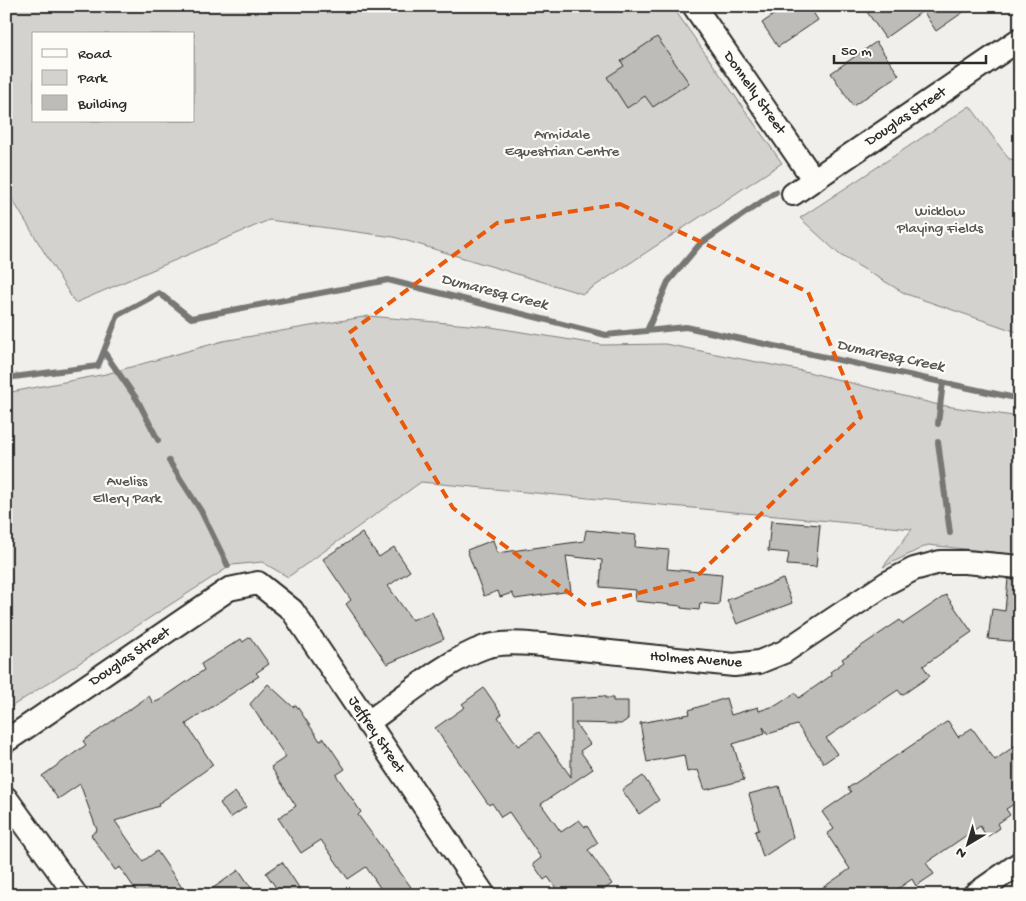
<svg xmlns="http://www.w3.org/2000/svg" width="1026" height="901" font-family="'Gochi Hand',sans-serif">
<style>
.green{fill:#d3d2cf;stroke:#7f7e7d;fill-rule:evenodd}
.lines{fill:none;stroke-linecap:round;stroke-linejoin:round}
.stream{stroke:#777775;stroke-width:6}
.building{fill:#bdbcb8;stroke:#2b2b2b}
.street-casing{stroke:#2b2b2b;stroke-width:26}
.street{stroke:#fdfcf7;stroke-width:22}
.marked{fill:none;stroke:#e8590c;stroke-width:4;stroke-dasharray:10 6;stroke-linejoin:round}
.labels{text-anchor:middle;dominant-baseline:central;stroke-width:4.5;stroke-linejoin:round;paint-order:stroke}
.street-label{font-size:15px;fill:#2b2b2b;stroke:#fdfcf7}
.park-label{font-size:15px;fill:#555554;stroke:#fdfcf7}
.water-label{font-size:16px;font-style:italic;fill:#575756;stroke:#fdfcf7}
</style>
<rect width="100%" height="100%" fill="#f0efeb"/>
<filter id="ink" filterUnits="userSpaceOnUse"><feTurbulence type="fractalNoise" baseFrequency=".02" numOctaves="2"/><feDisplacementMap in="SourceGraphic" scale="10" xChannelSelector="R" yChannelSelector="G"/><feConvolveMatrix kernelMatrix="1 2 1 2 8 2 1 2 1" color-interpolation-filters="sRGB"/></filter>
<g filter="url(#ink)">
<!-- green -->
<path class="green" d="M 6,6 L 672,6 L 782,163 L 583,294 L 394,237 L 269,220 L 75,303 L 6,189 ZM 34,34 L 194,34 L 194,121 L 34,121 Z
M 970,106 L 1009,159 L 1020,160 L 1020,333 L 906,294 L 840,255 L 800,218 Z
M 369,316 L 491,327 L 602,345 L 665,344 L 808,372 L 939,405 L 1020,417 L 1020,555 L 928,545 L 883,567 L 912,529 L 421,482 L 288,577 L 262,562 L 232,565 L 6,710 L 6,393 L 106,374 L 223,341 Z"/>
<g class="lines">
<!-- stream -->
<path class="stream" d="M 647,331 L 668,282 L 700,244 L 776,192
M 104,352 L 138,401 L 158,440
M 6,378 L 98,366 L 118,315 L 159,293 L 191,318 L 388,280 L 606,335 L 686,327 L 1020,399
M 938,424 L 943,382
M 938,442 L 950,533
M 169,461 L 201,511 L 228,566"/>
</g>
<!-- building -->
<path class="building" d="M 786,6 L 809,6 L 818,20 L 778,47 L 762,23 Z
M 863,6 L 972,6 L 936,31 L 923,11 L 885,38 Z
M 657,37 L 689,83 L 653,107 L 645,96 L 627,108 L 607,77 L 624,66 L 621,61 Z
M 876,42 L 899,75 L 853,106 L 831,73 Z
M 771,521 L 820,525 L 816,567 L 787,565 L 789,553 L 768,551 Z
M 586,530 L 636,535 L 635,547 L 669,550 L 667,569 L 722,574 L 719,605 L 700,603 L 699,610 L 681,608 L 681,606 L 635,601 L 636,590 L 600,587 L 602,560 L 566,556 L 571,591 L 515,599 L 512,593 L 500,597 L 498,591 L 484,596 L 467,550 L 493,540 L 497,553 L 584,541 Z
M 362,533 L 379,557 L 394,547 L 410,571 L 388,586 L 412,620 L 432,612 L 444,639 L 387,664 L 346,604 L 351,600 L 323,559 Z
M 783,579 L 792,603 L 737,624 L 727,600 Z
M 1008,579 L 1020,580 L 1020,642 L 988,639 L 992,609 L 1005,611 Z
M 946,595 L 972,632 L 923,666 L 930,676 L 902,695 L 898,690 L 826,738 L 837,754 L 824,763 L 797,725 L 768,734 L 763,727 L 765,734 L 733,744 L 744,780 L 705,790 L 698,770 L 687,772 L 684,755 L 647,762 L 640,723 L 690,714 L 689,710 L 726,698 L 731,715 L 758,707 L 759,711 L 777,705 L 795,693 L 799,698 L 832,675 L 830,672 L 844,662 L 842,659 L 900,620 L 903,624 Z
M 250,637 L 269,664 L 256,673 L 259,676 L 186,724 L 213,765 L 158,804 L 159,806 L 115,821 L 143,861 L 157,851 L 187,895 L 139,895 L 120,867 L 115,870 L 91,835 L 97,830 L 80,784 L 58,799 L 42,776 L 86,745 L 83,741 L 133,707 L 149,696 L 153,703 L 160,700 L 204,670 L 201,664 L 241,639 L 243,642 Z
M 268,684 L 293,707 L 296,705 L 320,741 L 324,738 L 345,769 L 336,775 L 361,812 L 358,815 L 411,887 L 399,895 L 385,895 L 366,867 L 348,879 L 321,840 L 301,853 L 278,818 L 296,806 L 271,767 L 286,757 L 250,704 Z
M 484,688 L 502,714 L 498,717 L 518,746 L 539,732 L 571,777 L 571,698 L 605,696 L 605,698 L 613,698 L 613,701 L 628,701 L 628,719 L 621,724 L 575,723 L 590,744 L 580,751 L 593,769 L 541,804 L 561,832 L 579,820 L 585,827 L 587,826 L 598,843 L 588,850 L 612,884 L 596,895 L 561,895 L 548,877 L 544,880 L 533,864 L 541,858 L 509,812 L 501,817 L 492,803 L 489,805 L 435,728 L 465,707 L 462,704 Z
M 948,721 L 958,737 L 972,728 L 995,760 L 1020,742 L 1020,800 L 1006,809 L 1010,815 L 997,824 L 1000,828 L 987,837 L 980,826 L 926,863 L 934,874 L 916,886 L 912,879 L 889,895 L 812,895 L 850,869 L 827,834 L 834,829 L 822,812 L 851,792 L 848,788 Z
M 643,776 L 659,800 L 639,814 L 622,790 Z
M 779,786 L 793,837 L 763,857 L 755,831 L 759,830 L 749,794 Z
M 235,792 L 246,807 L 230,818 L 220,803 Z
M 282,862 L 304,895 L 281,895 L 266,873 Z
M 239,870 L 256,895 L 203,895 Z"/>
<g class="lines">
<!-- street casing -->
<g class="street-casing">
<path id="street" d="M 694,6 L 814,180
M 793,194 L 1020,39
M 367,723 C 400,700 447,660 485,647 C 503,641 525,644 543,645 L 734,665 L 759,662 L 784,652 L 887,583 L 914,569 L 940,562 L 965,562 L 1020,567
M 6,741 L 229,589 L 258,583 L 292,610 L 484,895
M 6,798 L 76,895
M 974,895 L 1020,863"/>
</g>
<!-- street -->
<use href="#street" class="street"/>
</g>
</g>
<!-- marked area -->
<path class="marked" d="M 620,204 L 808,292 L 861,417 L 694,579 L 587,606 L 453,508 L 349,333 L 497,223 Z"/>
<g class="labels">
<!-- street labels -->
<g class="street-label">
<text transform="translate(754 93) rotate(55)">Donnelly Street</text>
<text transform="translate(906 117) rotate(-34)">Douglas Street</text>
<text transform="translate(130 657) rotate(-34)">Douglas Street</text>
<text transform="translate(696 660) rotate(4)">Holmes Avenue</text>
<text transform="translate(376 735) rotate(56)">Jeffrey Street</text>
</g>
<!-- park labels -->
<g class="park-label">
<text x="562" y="135">Armidale<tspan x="562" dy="17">Equestrian Centre</tspan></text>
<text x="940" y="212">Wicklow<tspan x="940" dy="17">Playing Fields</tspan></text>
<text x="127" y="482">Aveliss<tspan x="127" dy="17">Ellery Park</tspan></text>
</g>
<!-- water labels -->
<g class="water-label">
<text transform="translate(494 293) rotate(14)">Dumaresq Creek</text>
<text transform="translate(890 357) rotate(12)">Dumaresq Creek</text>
</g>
</g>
<!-- margin -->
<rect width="1026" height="901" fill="none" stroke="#fdfcf7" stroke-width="25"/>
<rect x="12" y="12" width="1001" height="876" fill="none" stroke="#2b2b2b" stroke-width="2" filter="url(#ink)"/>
<!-- legend -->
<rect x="32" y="32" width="162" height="90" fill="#fdfcf7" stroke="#a9a8a5"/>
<rect x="42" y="49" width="25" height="8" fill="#fdfcf7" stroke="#a9a8a5"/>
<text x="78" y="58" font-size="15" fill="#2b2b2b">Road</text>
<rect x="42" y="70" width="25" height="15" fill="#d3d2cf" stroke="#a9a8a5"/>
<text x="78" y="82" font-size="15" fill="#2b2b2b">Park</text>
<rect x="42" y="95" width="25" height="15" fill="#bdbcb8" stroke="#a9a8a5"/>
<text x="78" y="108" font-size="15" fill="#2b2b2b">Building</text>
<!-- north arrow -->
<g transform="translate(968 844) rotate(218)" stroke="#fdfcf7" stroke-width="4" paint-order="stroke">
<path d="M0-4L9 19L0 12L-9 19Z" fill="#2b2b2b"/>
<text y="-8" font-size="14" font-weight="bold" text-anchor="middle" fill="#2b2b2b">N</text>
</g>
<!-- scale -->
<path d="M834 55v8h152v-8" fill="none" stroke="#2b2b2b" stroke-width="2.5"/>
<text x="841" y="55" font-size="15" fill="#2b2b2b" stroke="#fdfcf7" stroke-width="4" paint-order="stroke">50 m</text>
</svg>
